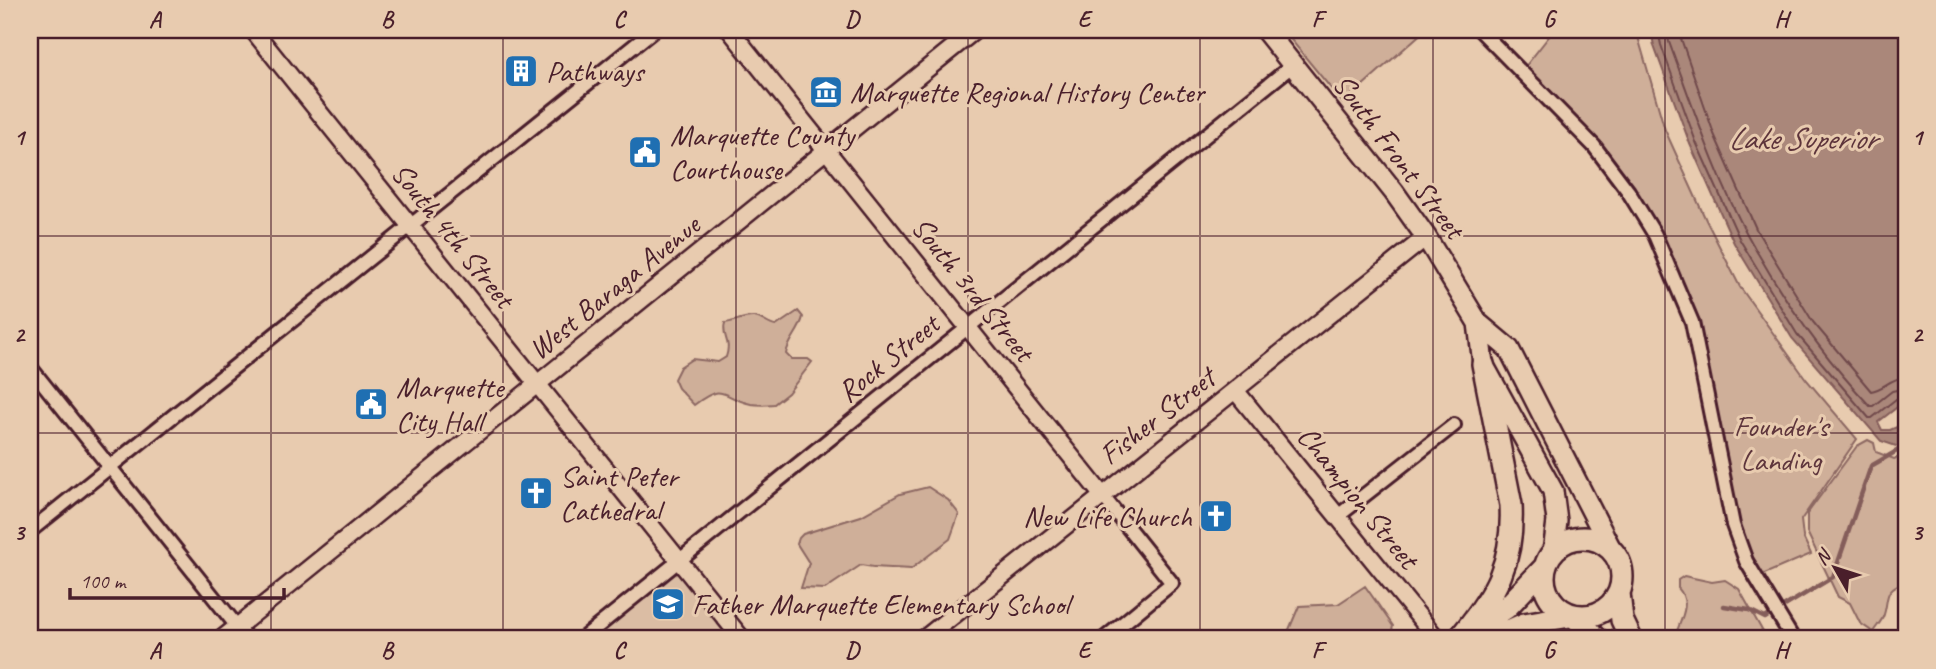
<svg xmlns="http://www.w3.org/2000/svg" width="1936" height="669" font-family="Caveat,sans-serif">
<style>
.built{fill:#dbbda4}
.green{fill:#cfaf99;stroke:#8c6762;stroke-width:2}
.water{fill:#aa877a;stroke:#845d5a;stroke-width:2}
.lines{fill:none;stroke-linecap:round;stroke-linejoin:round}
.shore{stroke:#70494b;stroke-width:2}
.stream{stroke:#845d5a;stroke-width:4.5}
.minor-casing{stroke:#4a1f2b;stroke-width:18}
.tertiary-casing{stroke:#4a1f2b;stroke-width:21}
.primary-casing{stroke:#4a1f2b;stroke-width:24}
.trunk-casing{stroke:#4a1f2b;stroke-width:26}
.minor{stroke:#e8cbaf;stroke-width:12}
.tertiary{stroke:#e8cbaf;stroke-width:16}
.primary{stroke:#e8cbaf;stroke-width:19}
.trunk{stroke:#e8cbaf;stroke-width:21}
.grid{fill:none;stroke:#4a1f2b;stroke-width:2;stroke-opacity:0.55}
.labels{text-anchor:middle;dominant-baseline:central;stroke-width:6;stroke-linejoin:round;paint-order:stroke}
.poi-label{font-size:30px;fill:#4a1f2b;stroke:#e8cbaf;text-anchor:start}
.street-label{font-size:30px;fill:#4a1f2b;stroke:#e8cbaf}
.park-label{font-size:30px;fill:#5e353c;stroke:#e8cbaf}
.water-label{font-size:32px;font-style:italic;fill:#5d343b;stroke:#e8cbaf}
.neatline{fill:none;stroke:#4a1f2b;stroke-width:2.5}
.grid-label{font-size:23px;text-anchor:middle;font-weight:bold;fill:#4a1f2b}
</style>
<rect width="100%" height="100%" fill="#e8cbaf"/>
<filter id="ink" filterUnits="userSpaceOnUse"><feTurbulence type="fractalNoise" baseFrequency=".0143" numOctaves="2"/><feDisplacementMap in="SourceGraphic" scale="14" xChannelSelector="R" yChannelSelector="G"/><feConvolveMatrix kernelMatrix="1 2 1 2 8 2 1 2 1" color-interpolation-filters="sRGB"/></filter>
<g filter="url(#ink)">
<!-- built -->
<path class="built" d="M 675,569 L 731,639 L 592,639 Z"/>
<!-- green -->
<path class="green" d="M 1283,30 L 1425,30 L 1343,103 Z
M 1554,30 L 1636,30 L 1665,130 L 1706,220 L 1740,287 L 1806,379 L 1857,439 L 1801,520 L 1803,537 L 1811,554 L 1762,575 L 1743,544 L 1731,502 L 1700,334 L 1641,200 L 1618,166 L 1593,137 L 1525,67 Z
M 798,311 L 803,317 C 800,331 788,341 786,354 L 791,359 L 808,359 L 812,362 L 788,393 L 774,404 C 766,405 758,405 751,404 C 721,398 725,381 694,405 L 678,388 L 674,379 L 680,367 L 692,359 L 718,362 L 726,357 C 732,340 721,337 725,323 C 734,322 745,316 754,317 C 763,318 767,325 776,326 Z
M 1868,440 L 1874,443 L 1876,452 L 1894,459 L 1906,455 L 1906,582 C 1881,589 1890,600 1883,617 C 1881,622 1876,627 1873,632 L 1860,623 L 1850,603 L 1838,597 L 1807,532 L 1807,514 L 1857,446 Z
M 928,487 L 948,500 L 959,514 L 950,539 L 911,569 C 894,567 878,569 861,565 L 825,589 L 801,588 L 809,563 L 797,544 L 799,538 L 803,534 L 861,516 L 900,494 Z
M 1684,576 L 1712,582 L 1725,580 L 1739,589 L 1763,632 L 1763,639 L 1676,639 L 1675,636 C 1681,619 1692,603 1678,588 L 1678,580 Z
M 1365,586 L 1393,626 L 1390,639 L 1285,639 L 1299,606 L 1338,604 Z"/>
<!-- water -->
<path class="water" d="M 1651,30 L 1906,30 L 1906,403 L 1900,405 L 1878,422 L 1882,430 L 1890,430 L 1906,423 L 1906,440 L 1902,448 L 1881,441 L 1792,338 L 1734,243 L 1690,144 L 1654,46 Z"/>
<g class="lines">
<!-- shore -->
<path class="shore" d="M 1658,30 L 1661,45 L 1696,142 L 1740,240 L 1797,334 L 1869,418 L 1872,418 L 1896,399 L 1906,397
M 1667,30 L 1669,42 C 1693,107 1715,175 1748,236 C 1782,298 1822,355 1870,406 L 1873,406 L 1892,391 L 1906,388
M 1678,30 L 1714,134 L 1757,231 L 1813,322 L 1871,391 C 1884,389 1890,378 1906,377"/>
<!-- stream -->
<path class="stream" d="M 1724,606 L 1749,610 L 1765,618 L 1833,577 L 1871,466 L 1902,448"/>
<!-- minor casing -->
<g class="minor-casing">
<path id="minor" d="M 1480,30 L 1594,146 L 1628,191 L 1655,235 L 1692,322 L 1733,525 L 1746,561 L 1793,639
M 30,367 L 247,639
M 1102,495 L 1172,583 L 1104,639
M 1338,516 L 1454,425
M 30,531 L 654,30
M 582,639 L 1293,65"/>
</g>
<!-- tertiary casing -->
<g class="tertiary-casing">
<path id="tertiary" d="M 253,30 L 742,639
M 730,30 L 1102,495
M 1235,390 L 1437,639
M 222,639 L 975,30
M 924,639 L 1426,237"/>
</g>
<!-- primary casing -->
<g class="primary-casing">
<path id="primary" d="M 1265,30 L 1394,192 L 1426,237 L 1478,323 L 1509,349 L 1611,549
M 1478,323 L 1483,364 L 1553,491 L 1557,521 L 1553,553"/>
</g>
<!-- trunk casing -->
<g class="trunk-casing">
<path id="trunk" d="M1544 577a39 39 0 1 1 78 0a39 39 0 1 1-78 0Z
M 1619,593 L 1622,620 L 1631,639
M 1575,617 L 1597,639
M 1475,628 L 1506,608 L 1544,568
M 1462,635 C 1496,593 1514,562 1511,505 L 1483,364
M 1490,639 L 1524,624 L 1570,616"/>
</g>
<!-- minor -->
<use href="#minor" class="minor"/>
<!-- tertiary -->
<use href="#tertiary" class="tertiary"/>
<!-- primary -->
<use href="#primary" class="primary"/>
<!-- trunk -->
<use href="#trunk" class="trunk"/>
</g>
</g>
<!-- grid -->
<path class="grid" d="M 271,30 L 271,639M 503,30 L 503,639M 736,30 L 736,639M 968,30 L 968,639M 1200,30 L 1200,639M 1433,30 L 1433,639M 1665,30 L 1665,639M 30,236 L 1906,236M 30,433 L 1906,433"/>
<!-- icons -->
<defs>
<g id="building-square" transform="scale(1.75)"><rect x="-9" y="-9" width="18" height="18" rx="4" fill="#1f6fb2" stroke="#e8cbaf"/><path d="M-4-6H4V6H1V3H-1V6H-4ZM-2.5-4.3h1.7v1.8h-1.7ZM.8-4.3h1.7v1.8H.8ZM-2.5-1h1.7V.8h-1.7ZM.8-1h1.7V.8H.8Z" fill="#fff"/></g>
<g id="museum-square" transform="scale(1.75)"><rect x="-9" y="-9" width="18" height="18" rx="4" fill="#1f6fb2" stroke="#e8cbaf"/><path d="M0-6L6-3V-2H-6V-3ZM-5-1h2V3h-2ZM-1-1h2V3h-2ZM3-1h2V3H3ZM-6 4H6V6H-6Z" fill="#fff"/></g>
<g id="civic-square" transform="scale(1.75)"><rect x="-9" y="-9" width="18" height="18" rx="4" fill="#1f6fb2" stroke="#e8cbaf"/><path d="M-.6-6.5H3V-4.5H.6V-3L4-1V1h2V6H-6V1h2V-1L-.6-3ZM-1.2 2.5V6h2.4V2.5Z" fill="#fff"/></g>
<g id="church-square" transform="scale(1.75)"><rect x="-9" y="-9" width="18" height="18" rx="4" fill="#1f6fb2" stroke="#e8cbaf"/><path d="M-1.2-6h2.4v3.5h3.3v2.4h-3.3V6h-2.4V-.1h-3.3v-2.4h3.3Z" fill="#fff"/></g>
<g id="school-square" transform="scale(1.75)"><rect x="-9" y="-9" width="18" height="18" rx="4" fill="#1f6fb2" stroke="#e8cbaf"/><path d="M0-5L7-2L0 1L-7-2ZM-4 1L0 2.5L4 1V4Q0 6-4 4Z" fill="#fff"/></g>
</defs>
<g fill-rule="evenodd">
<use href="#building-square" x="521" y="71"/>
<use href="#museum-square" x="826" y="92"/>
<use href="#civic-square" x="645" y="152"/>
<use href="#civic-square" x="371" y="404"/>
<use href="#church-square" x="536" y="493"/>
<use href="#church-square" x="1216" y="516"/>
<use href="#school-square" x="668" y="604"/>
</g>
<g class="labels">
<!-- poi labels -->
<g class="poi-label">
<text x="546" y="71">Pathways</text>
<text x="850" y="92">Marquette Regional History Center</text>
<text x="670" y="135">Marquette County<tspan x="670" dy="34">Courthouse</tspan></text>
<text x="396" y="387">Marquette<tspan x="396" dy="34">City Hall</tspan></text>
<text x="560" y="476">Saint Peter<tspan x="560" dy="34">Cathedral</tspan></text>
<text x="1192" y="516" text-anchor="end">New Life Church</text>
<text x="692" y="604">Father Marquette Elementary School</text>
</g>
<!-- street labels -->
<g class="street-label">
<text transform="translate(1399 156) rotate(53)">South Front Street</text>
<text transform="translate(453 235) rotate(51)">South 4th Street</text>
<text transform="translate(614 287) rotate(-39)">West Baraga Avenue</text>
<text transform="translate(973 289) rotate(51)">South 3rd Street</text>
<text transform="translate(888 358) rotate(-39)">Rock Street</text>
<text transform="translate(1157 416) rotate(-38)">Fisher Street</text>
<text transform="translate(1358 497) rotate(51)">Champion Street</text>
</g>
<!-- park labels -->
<g class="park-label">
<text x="1781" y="426">Founder's<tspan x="1781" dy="34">Landing</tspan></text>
</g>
<!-- water labels -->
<g class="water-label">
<text x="1802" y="138">Lake Superior</text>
</g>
</g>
<!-- margin -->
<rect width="1936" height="669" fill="none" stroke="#e8cbaf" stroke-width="77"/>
<!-- north arrow -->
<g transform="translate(1835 568) rotate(309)" stroke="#e8cbaf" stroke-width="5" paint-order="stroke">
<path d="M0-5L12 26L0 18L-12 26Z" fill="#4a1f2b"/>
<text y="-10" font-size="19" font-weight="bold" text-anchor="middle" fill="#4a1f2b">N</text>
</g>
<!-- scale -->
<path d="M70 588v10h214v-10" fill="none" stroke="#4a1f2b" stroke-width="3.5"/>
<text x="80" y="588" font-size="21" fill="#4a1f2b" stroke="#e8cbaf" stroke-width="5" paint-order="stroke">100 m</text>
<rect x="38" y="38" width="1860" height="592" class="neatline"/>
<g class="grid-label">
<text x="155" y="27">A</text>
<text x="387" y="27">B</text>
<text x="619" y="27">C</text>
<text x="852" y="27">D</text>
<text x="1084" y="27">E</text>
<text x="1317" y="27">F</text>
<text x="1549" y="27">G</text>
<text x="1781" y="27">H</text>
<text x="19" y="145">1</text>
<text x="1917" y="145">1</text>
<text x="19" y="342">2</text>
<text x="1917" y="342">2</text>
<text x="19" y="540">3</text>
<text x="1917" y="540">3</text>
<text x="155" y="658">A</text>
<text x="387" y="658">B</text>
<text x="619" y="658">C</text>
<text x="852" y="658">D</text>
<text x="1084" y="658">E</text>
<text x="1317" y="658">F</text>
<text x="1549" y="658">G</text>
<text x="1781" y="658">H</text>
</g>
</svg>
